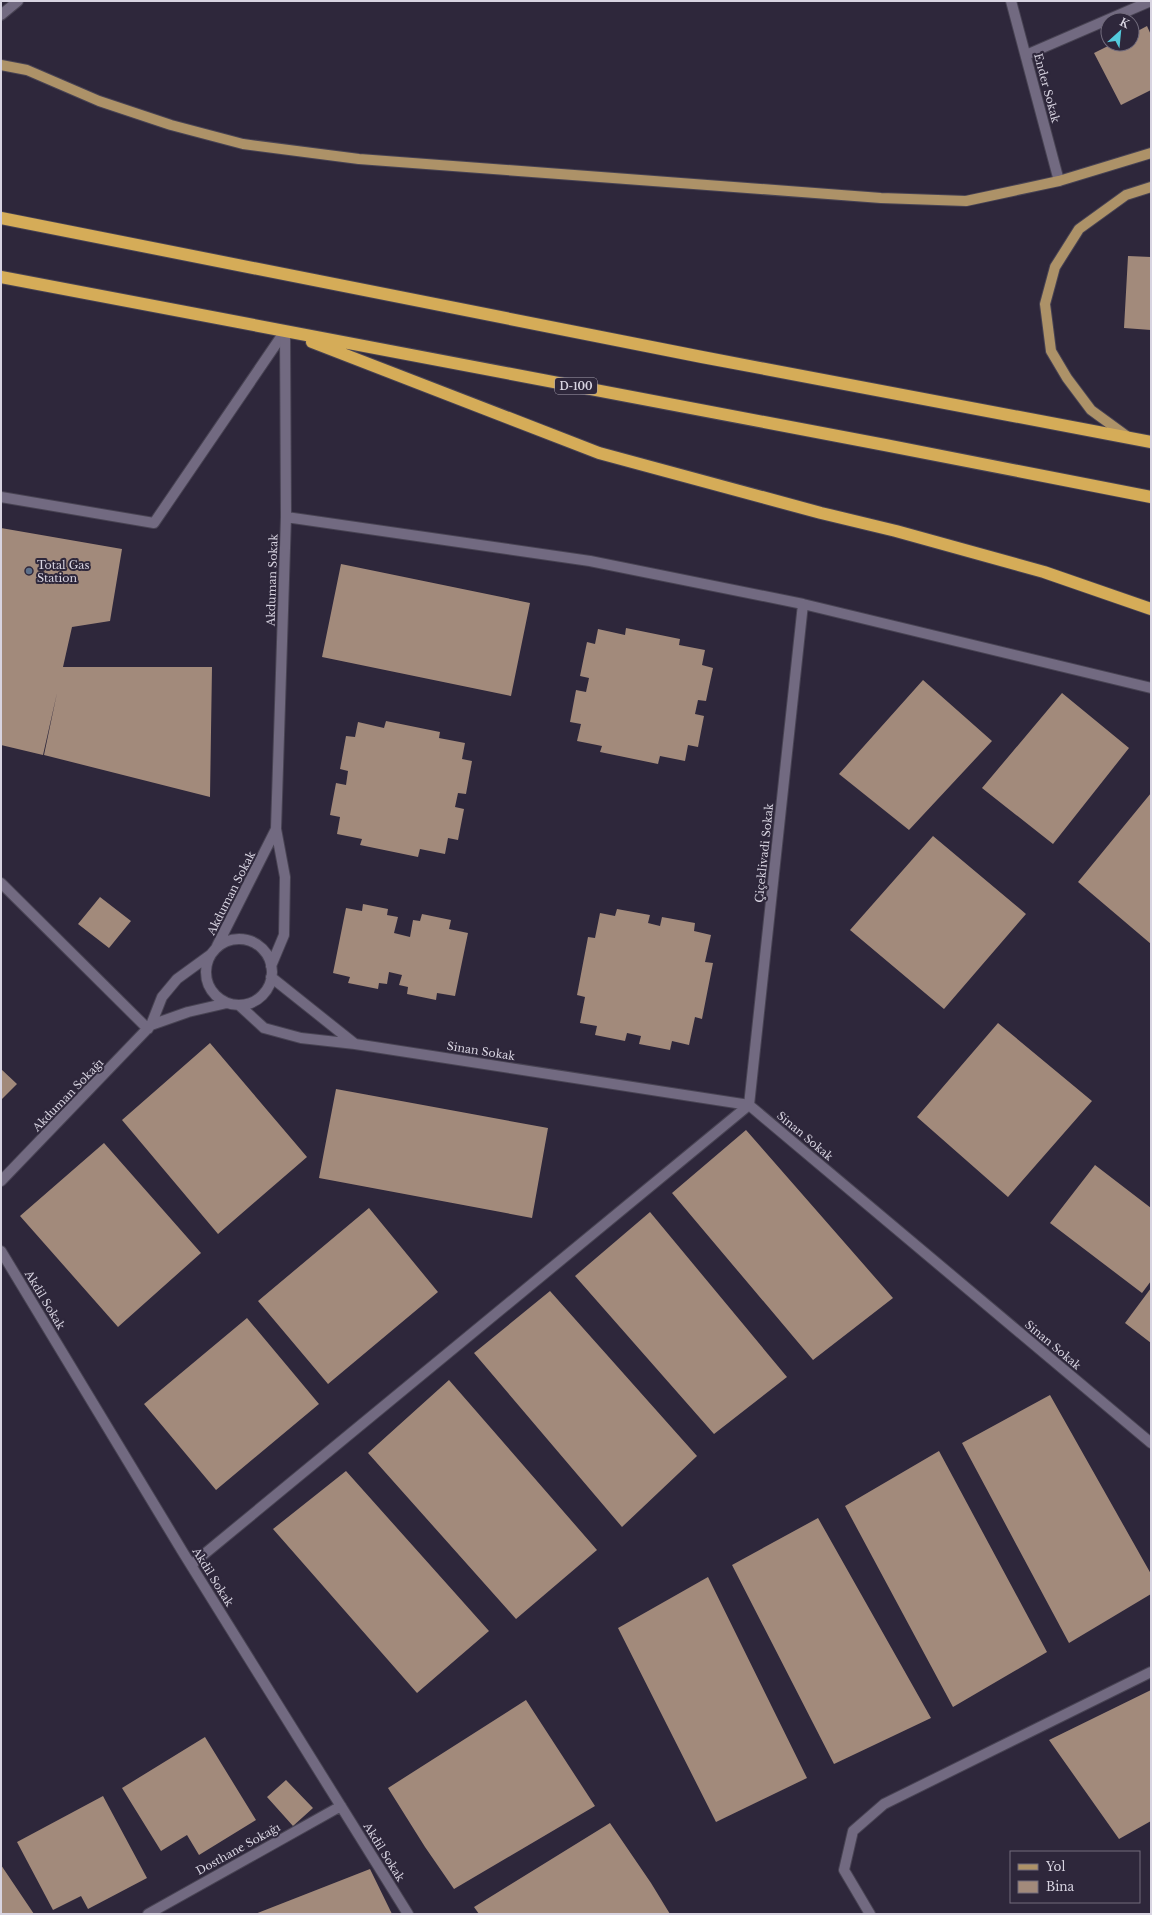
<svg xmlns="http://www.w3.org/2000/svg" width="1152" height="1915" font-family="'Libre Baskerville',serif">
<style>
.building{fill:#a28a7b}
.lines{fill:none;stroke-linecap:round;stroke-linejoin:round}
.lane-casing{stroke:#484353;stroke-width:12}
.street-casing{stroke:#484353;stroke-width:12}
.primary-casing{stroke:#484353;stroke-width:12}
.highway-casing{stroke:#484353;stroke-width:14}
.lane{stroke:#726a81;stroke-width:10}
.street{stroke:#726a81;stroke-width:10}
.primary{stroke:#ad9268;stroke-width:10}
.highway{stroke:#d5ac58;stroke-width:12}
.service-dot{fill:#5c6f8a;stroke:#2e273b;stroke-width:1.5}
.labels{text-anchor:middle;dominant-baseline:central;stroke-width:4;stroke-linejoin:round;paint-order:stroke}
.shield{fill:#2e273b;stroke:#a5a0af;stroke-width:1}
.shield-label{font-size:10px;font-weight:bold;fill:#d8d4e1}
.street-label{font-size:11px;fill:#d8d4e1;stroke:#2e273b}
.poi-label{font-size:11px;fill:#d8d4e1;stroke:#2e273b;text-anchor:start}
</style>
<rect width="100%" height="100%" fill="#2e273b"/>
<!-- building -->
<path class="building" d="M 1147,26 L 1151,35 L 1151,90 L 1121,105 L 1094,53 L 1112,44 L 1132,44 L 1132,34 Z
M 1128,256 L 1151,257 L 1151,330 L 1124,328 Z
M 1,528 L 122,549 L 110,621 L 72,627 L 63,667 L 212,667 L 210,797 L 44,755 L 57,693 L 43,755 L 1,745 Z
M 341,564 L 530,603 L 511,696 L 322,657 Z
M 626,628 L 680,639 L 679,645 L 705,650 L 702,665 L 713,668 L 706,701 L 698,700 L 695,714 L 704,716 L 698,747 L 688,745 L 685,761 L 660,756 L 658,764 L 600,752 L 602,746 L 577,741 L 581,724 L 570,722 L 576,690 L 586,692 L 589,678 L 580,676 L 587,642 L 595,644 L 598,629 L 625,635 Z
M 923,680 L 992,741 L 909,830 L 839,774 Z
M 1062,693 L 1129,748 L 1053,844 L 982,788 Z
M 386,721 L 440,732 L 439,738 L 465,743 L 462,759 L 472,761 L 466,794 L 458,793 L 455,807 L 464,809 L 458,840 L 448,838 L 445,854 L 420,849 L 418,857 L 360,845 L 362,839 L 337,834 L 340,817 L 330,815 L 336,783 L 346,785 L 348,771 L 340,769 L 346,736 L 355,737 L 358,722 L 384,728 Z
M 1151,793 L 1151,944 L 1078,882 Z
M 933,836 L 1026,914 L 944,1009 L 850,930 Z
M 100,897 L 131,921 L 109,948 L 78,924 Z
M 363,904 L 388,909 L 387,915 L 398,917 L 394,933 L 410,937 L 413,920 L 420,921 L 422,914 L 451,920 L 449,929 L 468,933 L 455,996 L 437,993 L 436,1000 L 407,994 L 408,987 L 399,985 L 402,975 L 389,972 L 387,984 L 379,983 L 378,989 L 348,983 L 350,977 L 333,973 L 346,908 L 362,911 Z
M 617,909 L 650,915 L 648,923 L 660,926 L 662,917 L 695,923 L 694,931 L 711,935 L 705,962 L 713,963 L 702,1019 L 695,1017 L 689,1045 L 672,1041 L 670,1050 L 639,1044 L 641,1036 L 627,1033 L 625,1041 L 595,1035 L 597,1026 L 580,1023 L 585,997 L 577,995 L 588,937 L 595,938 L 600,913 L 615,916 Z
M 998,1023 L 1092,1101 L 1008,1197 L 917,1117 Z
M 210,1043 L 307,1157 L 218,1234 L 122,1120 Z
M 1,1069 L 17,1084 L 1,1100 Z
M 336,1089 L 548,1128 L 532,1218 L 319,1178 Z
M 746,1130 L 893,1298 L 813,1360 L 672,1193 Z
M 104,1143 L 201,1253 L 118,1327 L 20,1216 Z
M 1095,1165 L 1151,1208 L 1151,1281 L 1142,1293 L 1050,1223 Z
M 369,1208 L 438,1292 L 328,1384 L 258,1301 Z
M 650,1212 L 787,1377 L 714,1434 L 575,1276 Z
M 1151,1288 L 1151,1343 L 1125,1323 Z
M 550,1291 L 697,1456 L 622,1527 L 474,1353 Z
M 247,1318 L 319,1404 L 216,1490 L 144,1404 Z
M 449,1380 L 597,1550 L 516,1619 L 368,1453 Z
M 1050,1395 L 1151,1574 L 1151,1594 L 1069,1643 L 962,1443 Z
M 939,1451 L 1047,1652 L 953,1707 L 845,1506 Z
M 346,1471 L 489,1631 L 417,1693 L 273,1529 Z
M 818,1518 L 931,1718 L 834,1764 L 732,1565 Z
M 708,1577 L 807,1778 L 716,1822 L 618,1628 Z
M 1151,1690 L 1151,1821 L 1119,1839 L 1049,1740 Z
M 526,1700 L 595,1806 L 454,1889 L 425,1847 L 388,1788 Z
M 205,1737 L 256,1820 L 199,1855 L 187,1835 L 161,1851 L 122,1788 Z
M 286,1780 L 313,1808 L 293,1826 L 267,1797 Z
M 103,1796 L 147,1878 L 88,1909 L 81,1896 L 53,1910 L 17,1842 Z
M 610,1823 L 651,1883 L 670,1914 L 479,1914 L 474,1907 Z
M 1,1865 L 34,1914 L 1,1914 Z
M 370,1869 L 392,1914 L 255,1914 Z"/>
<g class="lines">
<!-- lane casing -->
<g class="lane-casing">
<path id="lane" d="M 1,497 L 154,523 L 285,331"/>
</g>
<!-- street casing -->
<g class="street-casing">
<path id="street" d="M 1011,1 L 1059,181
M 1,15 L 18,1
M 1026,55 L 1151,1
M 286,517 L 590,561 L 803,604 L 1151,688
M 1,883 L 148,1029
M206 972a33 33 0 1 1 66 0a33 33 0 1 1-66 0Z
M 217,946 L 276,829
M 271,966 L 284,935 L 285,877 L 276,829 L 286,517 L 285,331
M 271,977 L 355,1044
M 239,1005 L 264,1028 L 301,1038 L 355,1044 L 749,1105 L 1151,1443
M 151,1025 L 188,1012 L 227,1003
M 1,1181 L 151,1025 L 162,997 L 177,979 L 210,955
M 1,1251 L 184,1554 L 408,1914
M 191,1565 L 749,1105 L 803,604
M 148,1914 L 341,1806
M 870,1914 L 844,1870 L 853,1831 L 884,1804 L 1151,1672"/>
</g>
<!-- primary casing -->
<g class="primary-casing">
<path id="primary" d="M 1,65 L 27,70 L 99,101 L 171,125 L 243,144 L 359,159 L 881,198 L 966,201 L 1059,181 L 1151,153
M 1128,437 L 1091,410 L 1067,378 L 1051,351 L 1045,304 L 1055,267 L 1079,229 L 1126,195 L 1151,187"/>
</g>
<!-- highway casing -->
<g class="highway-casing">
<path id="highway" d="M 1,218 L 702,357 L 1151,442
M 1,277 L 885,445 L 1151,497
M 312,342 L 599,453 L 821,513 L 896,531 L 1044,572 L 1151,609"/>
</g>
<!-- lane -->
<use href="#lane" class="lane"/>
<!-- street -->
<use href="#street" class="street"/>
<!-- primary -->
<use href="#primary" class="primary"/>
<!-- highway -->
<use href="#highway" class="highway"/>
</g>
<!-- markers -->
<circle class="service-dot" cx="29" cy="571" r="4"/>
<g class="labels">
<!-- shield labels -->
<rect class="shield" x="555" y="378" width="42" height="16" rx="3"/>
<g class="shield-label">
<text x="576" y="386">D-100</text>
</g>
<!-- street labels -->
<g class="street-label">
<text transform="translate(1047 88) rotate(75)">Ender Sokak</text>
<text transform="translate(272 580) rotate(-88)">Akduman Sokak</text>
<text transform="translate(764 853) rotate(-84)">Çiçeklivadi Sokak</text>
<text transform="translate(231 893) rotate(-63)">Akduman Sokak</text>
<text transform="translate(481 1051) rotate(9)">Sinan Sokak</text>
<text transform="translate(68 1095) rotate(-46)">Akduman Sokağı</text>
<text transform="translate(805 1136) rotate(40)">Sinan Sokak</text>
<text transform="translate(45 1300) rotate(59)">Akdil Sokak</text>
<text transform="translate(1053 1345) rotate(40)">Sinan Sokak</text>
<text transform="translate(213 1577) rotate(58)">Akdil Sokak</text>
<text transform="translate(238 1849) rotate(-29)">Dosthane Sokağı</text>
<text transform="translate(384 1852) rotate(58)">Akdil Sokak</text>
</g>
<!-- poi labels -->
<g class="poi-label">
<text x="37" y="565">Total Gas<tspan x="37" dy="13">Station</tspan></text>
</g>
</g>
<!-- border -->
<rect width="1152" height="1915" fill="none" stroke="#d8d4e1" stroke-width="4"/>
<!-- legend -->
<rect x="1010" y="1851" width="130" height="52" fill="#2e273b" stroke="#726c7d"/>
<rect x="1018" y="1864" width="20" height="6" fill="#ad9268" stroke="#726c7d"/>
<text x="1046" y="1871" font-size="12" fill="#d8d4e1">Yol</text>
<rect x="1018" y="1881" width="20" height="12" fill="#a28a7b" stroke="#726c7d"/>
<text x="1046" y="1891" font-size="12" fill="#d8d4e1">Bina</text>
<!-- north arrow -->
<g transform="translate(1120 32) rotate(27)"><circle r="19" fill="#2e273b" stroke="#726c7d"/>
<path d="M0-3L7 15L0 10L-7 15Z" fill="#53cadc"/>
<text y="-6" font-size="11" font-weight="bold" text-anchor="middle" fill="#d8d4e1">K</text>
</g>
</svg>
